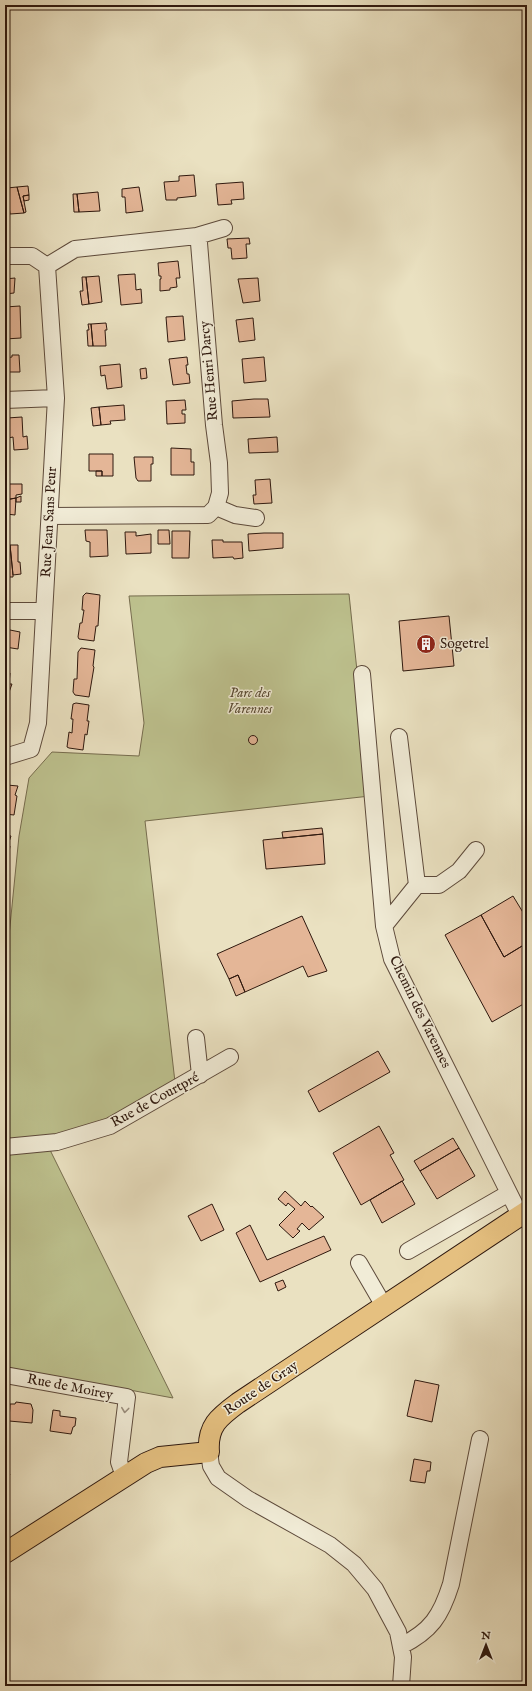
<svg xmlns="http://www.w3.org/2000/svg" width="532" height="1691" font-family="'IM FELL English',serif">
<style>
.green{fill:#bdc18e;stroke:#766c4e}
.building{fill:#e4b697;stroke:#2e180e}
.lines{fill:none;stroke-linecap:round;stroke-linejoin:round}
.minor-casing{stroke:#5d4a3b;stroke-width:18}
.major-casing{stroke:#2e180e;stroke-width:22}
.minor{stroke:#f1ecd7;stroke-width:16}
.major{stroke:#e5c080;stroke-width:20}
.oneway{stroke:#998d7d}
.labels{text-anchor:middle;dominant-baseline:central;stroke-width:3;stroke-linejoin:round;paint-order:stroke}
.street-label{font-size:14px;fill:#2e180e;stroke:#f1ecd7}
.poi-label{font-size:14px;fill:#2e180e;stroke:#f1ecd7;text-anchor:start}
.park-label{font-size:14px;font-style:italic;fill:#594b34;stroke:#f1ecd7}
</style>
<rect width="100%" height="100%" fill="#eae1c1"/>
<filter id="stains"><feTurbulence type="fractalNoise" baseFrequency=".005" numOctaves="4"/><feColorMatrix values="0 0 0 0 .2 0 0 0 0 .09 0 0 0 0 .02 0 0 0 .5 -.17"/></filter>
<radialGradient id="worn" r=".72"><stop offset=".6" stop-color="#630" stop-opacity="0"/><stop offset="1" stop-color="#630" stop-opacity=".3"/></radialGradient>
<!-- green -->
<path class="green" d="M 349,594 L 370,796 L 145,821 L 175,1082 L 108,1119 L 49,1139 L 51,1152 L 173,1398 L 5,1367 L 5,1234 L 9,1233 L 5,1162 L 5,998 L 9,936 L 19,836 L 29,778 L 52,752 L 139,756 L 144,723 L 129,596 Z"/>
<!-- building -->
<path class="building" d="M 194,175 L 196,196 L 177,198 L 177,200 L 166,200 L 164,182 L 179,181 L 179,176 Z
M 243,182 L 244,199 L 231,200 L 232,204 L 218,205 L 216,184 Z
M 28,186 L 29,195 L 23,196 L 26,212 L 24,213 L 17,187 Z
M 17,187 L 24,213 L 10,214 L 7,188 Z
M 139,187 L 143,211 L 126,213 L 125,197 L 122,197 L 122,189 Z
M 98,192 L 100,211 L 79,212 L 77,194 Z
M 73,194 L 77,194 L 79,212 L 74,212 Z
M 29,195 L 29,200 L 24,201 L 23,196 Z
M 249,238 L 250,244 L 246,244 L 247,258 L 232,259 L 231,248 L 228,248 L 227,239 Z
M 178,261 L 180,278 L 176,278 L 177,287 L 170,288 L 170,290 L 160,291 L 160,279 L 161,279 L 161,276 L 159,276 L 158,263 Z
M 135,274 L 136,290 L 141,289 L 142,303 L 121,305 L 118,275 Z
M 99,276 L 102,302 L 89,304 L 86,277 Z
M 82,277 L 86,277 L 89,304 L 82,305 L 80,291 L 83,291 Z
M 15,278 L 14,293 L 5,294 L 5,279 Z
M 258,278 L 260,301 L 243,303 L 238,279 Z
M 20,306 L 21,338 L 5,339 L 5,307 Z
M 183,316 L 185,340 L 168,342 L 166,317 Z
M 253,318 L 255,340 L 239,342 L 236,320 Z
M 106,323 L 107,330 L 105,330 L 106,346 L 93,346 L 91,324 Z
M 88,324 L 91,324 L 93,346 L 88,346 L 87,330 L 89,330 Z
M 12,355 L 19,355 L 20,372 L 5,372 L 5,358 L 12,357 Z
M 187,357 L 188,365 L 186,365 L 187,374 L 189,374 L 190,383 L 173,385 L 169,359 Z
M 264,357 L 266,381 L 244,383 L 242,359 Z
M 120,364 L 122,387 L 107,389 L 105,375 L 101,376 L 100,366 Z
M 146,368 L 147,378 L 141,379 L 140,369 Z
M 254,399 L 268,399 L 270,417 L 233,418 L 232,401 Z
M 185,400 L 186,410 L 182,410 L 182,414 L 185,414 L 185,423 L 167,424 L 166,401 Z
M 124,405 L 125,420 L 110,421 L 111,424 L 101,425 L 99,407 Z
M 99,407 L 101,425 L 93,426 L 91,408 Z
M 22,417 L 23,437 L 27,436 L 28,449 L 14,450 L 13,437 L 8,438 L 7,418 Z
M 277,437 L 278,452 L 249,453 L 248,439 Z
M 171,448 L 191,449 L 191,462 L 194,462 L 194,475 L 171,475 Z
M 89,454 L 113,454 L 113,476 L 102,476 L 102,471 L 89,471 Z
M 134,457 L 153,457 L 153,464 L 151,464 L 151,481 L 138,481 L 136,478 Z
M 96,471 L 102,471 L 102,476 L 96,476 Z
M 270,479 L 272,503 L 254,504 L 253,495 L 256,495 L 255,480 Z
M 5,484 L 22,484 L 22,494 L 16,495 L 16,498 L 5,500 Z
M 21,496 L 21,502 L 16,502 L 16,498 Z
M 16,498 L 15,515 L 6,514 L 5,500 Z
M 85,530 L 107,530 L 108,556 L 90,557 L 90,542 L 86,541 Z
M 158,530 L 169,530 L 170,544 L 158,544 Z
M 172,531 L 190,531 L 189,558 L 172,558 Z
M 125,532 L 136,532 L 136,536 L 151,534 L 151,553 L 126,554 Z
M 264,533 L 283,533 L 283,548 L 249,551 L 248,534 Z
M 212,540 L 223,540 L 223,542 L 242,542 L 243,558 L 234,559 L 233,557 L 213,558 Z
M 10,545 L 13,575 L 13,577 L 5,577 L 5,546 Z
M 10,545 L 18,545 L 18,562 L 20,562 L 21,574 L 13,575 Z
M 86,593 L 100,595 L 98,626 L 96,626 L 94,641 L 79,639 L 78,637 L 80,623 L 82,623 L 84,610 L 82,610 L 83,596 Z
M 449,616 L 454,666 L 403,671 L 399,621 Z
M 5,629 L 20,632 L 18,649 L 5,647 Z
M 81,648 L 95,650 L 93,666 L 94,667 L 89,697 L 75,695 L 73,692 L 74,679 L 77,679 L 78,652 Z
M 5,673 L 10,673 L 9,684 L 12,684 L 8,695 L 5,694 Z
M 76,703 L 89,705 L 87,721 L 89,721 L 87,735 L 85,734 L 83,750 L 69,748 L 67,747 L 69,732 L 72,733 L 73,719 L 71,719 L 73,704 Z
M248.5 740a4.5 4.5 0 1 1 9 0a4.5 4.5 0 1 1-9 0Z
M 7,785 L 18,786 L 15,795 L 17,796 L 14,815 L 5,814 L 5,786 Z
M 322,828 L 323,834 L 283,838 L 282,832 Z
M 323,834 L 325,864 L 266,869 L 263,840 Z
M 5,835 L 11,836 L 8,845 L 10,846 L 7,865 L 5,864 Z
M 513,896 L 527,919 L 527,943 L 504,957 L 481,915 Z
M 481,915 L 504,957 L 527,943 L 527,1002 L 492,1022 L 445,935 Z
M 302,916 L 327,971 L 308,977 L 303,966 L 245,992 L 238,975 L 229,979 L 217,954 Z
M 238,975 L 245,992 L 236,996 L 229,979 Z
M 378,1051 L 390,1072 L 319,1112 L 308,1091 Z
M 379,1126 L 394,1153 L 390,1155 L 404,1180 L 361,1205 L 333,1153 Z
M 453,1138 L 459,1148 L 420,1171 L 414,1161 Z
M 459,1148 L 475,1176 L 437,1199 L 420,1171 Z
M 402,1181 L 415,1204 L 382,1223 L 370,1200 Z
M 285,1191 L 301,1206 L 305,1201 L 311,1207 L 312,1206 L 324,1217 L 309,1230 L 302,1223 L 297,1229 L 300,1231 L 293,1238 L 279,1225 L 295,1209 L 288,1203 L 286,1206 L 278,1199 Z
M 212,1204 L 224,1230 L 201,1241 L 188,1216 Z
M 250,1225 L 267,1260 L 324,1236 L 331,1250 L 260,1282 L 236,1233 Z
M 283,1280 L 286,1287 L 278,1291 L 275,1283 Z
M 415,1380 L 439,1385 L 432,1422 L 407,1416 Z
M 16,1402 L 31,1404 L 33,1410 L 32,1423 L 9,1421 L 10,1404 L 15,1404 Z
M 53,1410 L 60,1411 L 60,1416 L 76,1418 L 75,1426 L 73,1427 L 71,1434 L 50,1431 Z
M 414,1459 L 431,1462 L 430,1471 L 427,1471 L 425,1483 L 410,1481 Z
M 5,1466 L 10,1475 L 5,1478 Z"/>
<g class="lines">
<!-- minor casing -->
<g class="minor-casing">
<path id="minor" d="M 5,256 L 32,256 L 47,266
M 47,266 L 75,249 L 197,236 L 224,228
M 5,400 L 56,398
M 216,507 L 235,515 L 256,518
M 50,516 L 208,515 L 216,507 L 220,493 L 219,463 L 214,425 L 199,243 L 197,236
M 5,611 L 44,611
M 362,674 L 384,926 L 392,959 L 520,1215
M 399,737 L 417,885
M 5,757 L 31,749 L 38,723 L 56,398 L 47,266
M 384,926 L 417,885 L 439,885 L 459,871 L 476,850
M 196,1038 L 200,1075
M 5,1147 L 57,1142 L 110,1126 L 230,1057
M 408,1251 L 509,1193
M 359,1263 L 384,1306
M 5,1375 L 127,1397 L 119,1462 L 124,1476
M 209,1452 L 211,1466 L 218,1478 L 248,1499 L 330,1545 L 354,1564 L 375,1589 L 398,1632 L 403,1657 L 401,1686
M 401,1646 C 431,1631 441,1616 451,1584 L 480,1439"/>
</g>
<!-- major casing -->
<g class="major-casing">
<path id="major" d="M 5,1553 L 146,1463 L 160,1457 L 209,1452 C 207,1426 219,1417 238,1403 L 527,1211"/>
</g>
<!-- minor -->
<use href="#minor" class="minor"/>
<!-- major -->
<use href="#major" class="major"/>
</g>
<!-- one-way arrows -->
<defs><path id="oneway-chevron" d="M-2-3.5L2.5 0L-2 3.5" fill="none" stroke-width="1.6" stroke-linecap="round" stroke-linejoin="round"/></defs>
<use class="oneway" href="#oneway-chevron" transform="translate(125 1410) rotate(97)"/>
<!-- icons -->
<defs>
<g id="building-disc" transform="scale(1)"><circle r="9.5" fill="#8f2418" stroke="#f1ecd7"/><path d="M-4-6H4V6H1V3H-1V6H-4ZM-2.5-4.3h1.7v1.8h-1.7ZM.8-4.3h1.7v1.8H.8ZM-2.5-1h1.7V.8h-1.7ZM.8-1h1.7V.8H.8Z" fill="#fff"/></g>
</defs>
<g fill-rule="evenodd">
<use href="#building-disc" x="426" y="644"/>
</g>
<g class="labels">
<!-- street labels -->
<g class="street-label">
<text transform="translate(209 371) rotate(-95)">Rue Henri Darcy</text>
<text transform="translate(49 522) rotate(-87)">Rue Jean Sans Peur</text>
<text transform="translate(420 1012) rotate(64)">Chemin des Varennes</text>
<text transform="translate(155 1100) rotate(-29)">Rue de Courtpré</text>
<text transform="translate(70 1387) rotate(11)">Rue de Moirey</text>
<text transform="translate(261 1388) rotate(-34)">Route de Gray</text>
</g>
<!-- poi labels -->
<g class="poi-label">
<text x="440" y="644">Sogetrel</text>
</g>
<!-- park labels -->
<g class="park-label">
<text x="250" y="693">Parc des<tspan x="250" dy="16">Varennes</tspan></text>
</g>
</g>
<!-- margin -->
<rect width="532" height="1691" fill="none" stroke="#eae1c1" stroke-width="20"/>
<rect x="6" y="6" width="520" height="1679" fill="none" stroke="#2e180e" stroke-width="2"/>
<rect x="10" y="10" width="512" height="1671" fill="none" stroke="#2e180e"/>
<!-- north arrow -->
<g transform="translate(486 1645)" stroke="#f1ecd7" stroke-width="3" paint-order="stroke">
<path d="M0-3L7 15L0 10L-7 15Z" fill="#2e180e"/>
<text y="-6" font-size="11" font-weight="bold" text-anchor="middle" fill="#2e180e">N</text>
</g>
<rect width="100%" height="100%" filter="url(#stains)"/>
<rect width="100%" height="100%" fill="url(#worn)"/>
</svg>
